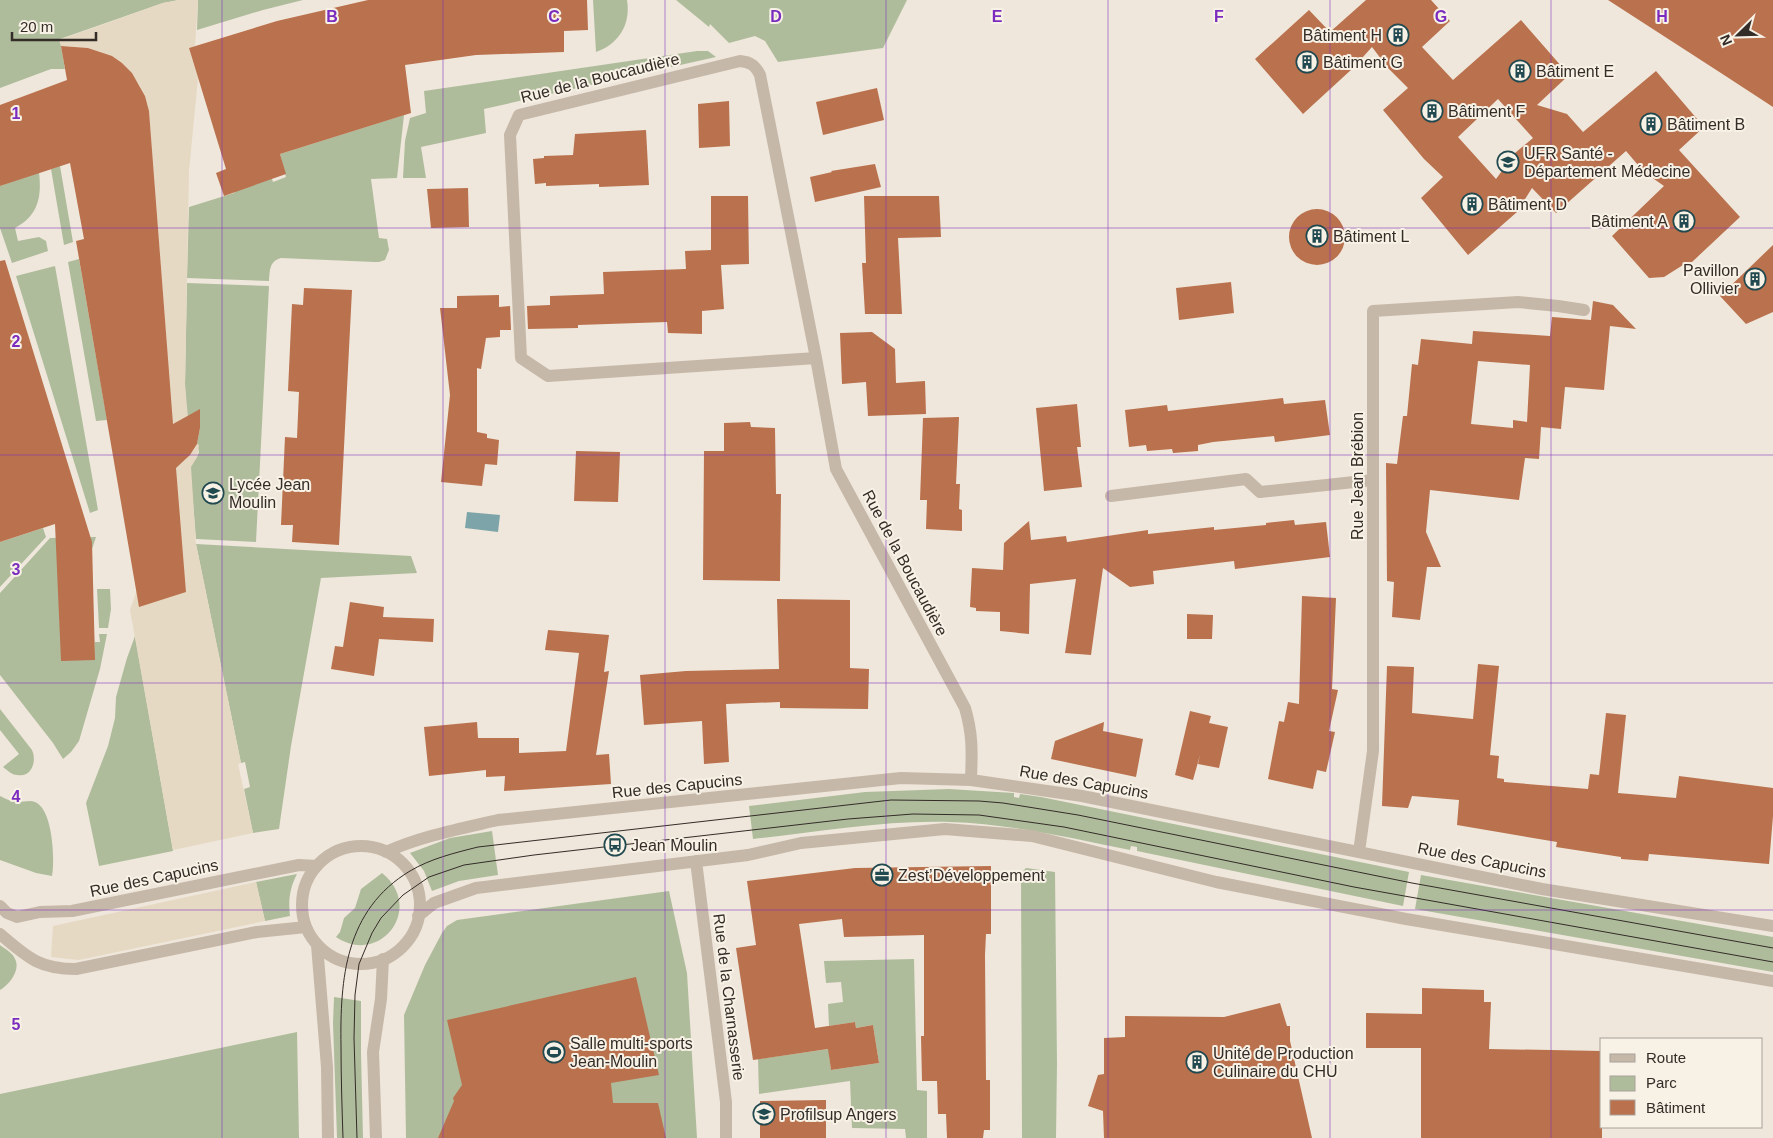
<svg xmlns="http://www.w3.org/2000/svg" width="1773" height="1138" font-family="Arial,sans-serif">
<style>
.green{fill:#afbc9c}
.plaza{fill:#e6d9c3}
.water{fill:#7ca4a9}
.building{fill:#ba714d;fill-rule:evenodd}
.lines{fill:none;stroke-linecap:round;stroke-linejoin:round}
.minor{stroke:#c6b8a8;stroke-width:12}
.tram{stroke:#332c27;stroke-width:1}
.grid{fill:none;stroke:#7b2cbf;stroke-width:1;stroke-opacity:0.55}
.labels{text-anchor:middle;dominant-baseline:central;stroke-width:4;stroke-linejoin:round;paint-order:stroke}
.poi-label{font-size:16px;fill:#332c27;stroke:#f7f1e6;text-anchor:start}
.street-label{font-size:16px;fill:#332c27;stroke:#f7f1e6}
.grid-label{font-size:16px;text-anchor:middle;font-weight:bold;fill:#7b2cbf;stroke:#f7f1e6;stroke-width:4;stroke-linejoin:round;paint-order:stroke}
</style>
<rect width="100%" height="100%" fill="#efe7db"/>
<!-- green -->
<path class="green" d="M 0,0 L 179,0 L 163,3 L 60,39 L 65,69 L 51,69 L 0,88 Z
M 198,0 L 303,0 L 263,10 L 197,30 Z
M 593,0 L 627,0 C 631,24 619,44 596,52 Z
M 676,0 L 907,0 L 883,48 L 778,62 L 765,41 L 755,36 L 729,43 L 710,24 L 709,27 Z
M 697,51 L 708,51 L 716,57 L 484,109 L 486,133 L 421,147 L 426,178 L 403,178 L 405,141 L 410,118 L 426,113 L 424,91 Z
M 404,115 L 397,178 L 371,179 L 379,238 L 387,239 L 389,250 L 385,260 L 379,262 L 374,262 L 281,258 C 269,261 270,271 269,281 L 187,278 L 189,207 L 234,193 L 265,159 L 273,182 L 286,177 L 280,154 Z
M 60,166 L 73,242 L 64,245 L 51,169 Z
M 39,172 C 42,197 38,216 15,228 L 18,241 L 39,237 L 46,241 L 48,251 L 12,263 L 0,228 L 0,186 Z
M 79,259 L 107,420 L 96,421 L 68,262 Z
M 55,266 L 98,510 L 90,513 L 16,276 Z
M 187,283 L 269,286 L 256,542 L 196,539 L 190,467 L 197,457 L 199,452 L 197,444 L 200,428 L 199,414 L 188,418 L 186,416 L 185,384 Z
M 43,528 L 46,537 L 0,587 L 0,542 Z
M 96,537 L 91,552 L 95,660 L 95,642 L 100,642 L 99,634 L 107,634 L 100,669 L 79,741 L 71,752 L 63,759 L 53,743 L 0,675 L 0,593 L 50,538 Z
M 196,544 L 411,556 L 417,573 L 321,578 L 291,746 L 279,829 L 253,833 L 244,789 L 250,787 L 245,762 L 241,763 Z
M 97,589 L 110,589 L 111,609 L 108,628 L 99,628 Z
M 135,636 L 173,851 L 99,866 L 86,803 L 108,746 L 115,718 L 116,697 L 127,658 Z
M 0,709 L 32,750 C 37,761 32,778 17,775 C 12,775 7,770 3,767 L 19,754 L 0,730 Z
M 949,789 L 1014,793 L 1014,797 L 1019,798 L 1020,794 L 1041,797 L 1409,872 L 1403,906 L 1137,851 L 1137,847 L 1131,846 L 1130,850 C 1070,838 1011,824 950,822 C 884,820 818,832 753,839 L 749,806 L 865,792 Z
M 0,796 C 6,799 12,802 19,802 C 24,802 30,800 35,802 C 53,809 55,860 52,876 L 36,873 L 0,860 Z
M 492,831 L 498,875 L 459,881 L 432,891 L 424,871 L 410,853 L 450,838 Z
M 1026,868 L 1055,872 L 1057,1064 L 1056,1138 L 1022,1138 L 1021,879 L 1023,871 Z
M 382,873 C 425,907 381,967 336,937 L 340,932 L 344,918 L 355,908 L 361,889 Z
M 297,874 C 290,887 288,901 290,916 L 265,921 L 256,882 Z
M 1421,875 L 1773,937 L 1773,972 L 1415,909 Z
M 669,891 L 687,973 L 697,1138 L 406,1138 L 404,1015 L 425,965 L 442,933 L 447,926 L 457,920 Z
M 0,945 C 5,949 13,953 15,959 C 21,970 9,985 0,990 Z
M 914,959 L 917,1090 L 927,1091 L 927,1138 L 906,1138 L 905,1129 L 852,1128 L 850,1081 L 759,1094 L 758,1059 L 843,1047 L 829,1055 L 831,1070 L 879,1063 L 873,1025 L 856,1028 L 855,1022 L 829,1026 L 828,1004 L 843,1002 L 841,982 L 826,983 L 824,961 Z
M 334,997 L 361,1001 L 361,1053 L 363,1138 L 337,1138 L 333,1023 Z
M 297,1032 L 299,1138 L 0,1138 L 0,1094 Z"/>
<!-- plaza -->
<path class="plaza" d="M 179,0 L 198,0 L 195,46 L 189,48 L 198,78 L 189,171 L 185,384 L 188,418 L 185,450 L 193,451 L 197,444 L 199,445 L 197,457 L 191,467 L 196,544 L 241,763 L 238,764 L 253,833 L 173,850 L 130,610 L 150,552 L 149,363 L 167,348 L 149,111 L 145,96 L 139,84 L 122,63 L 101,52 L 88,48 L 61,46 L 59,40 L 163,3 Z
M 256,882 L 265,921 L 79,960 L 51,957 L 53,926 Z"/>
<!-- water -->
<path class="water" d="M 467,512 L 500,515 L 498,532 L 465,528 Z"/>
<!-- building -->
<path class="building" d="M 368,0 L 587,0 L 588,30 L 564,31 L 564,52 L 476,55 L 405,65 L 411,113 L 280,154 L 286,174 L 224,196 L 216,173 L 226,169 L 189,48 L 277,21 Z
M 1366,0 L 1431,0 L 1450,21 L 1422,47 L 1453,80 L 1521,20 L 1569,75 L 1537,105 L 1567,114 L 1583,132 L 1656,71 L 1704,127 L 1679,150 L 1740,217 L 1692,262 L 1683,265 L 1664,277 L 1649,278 L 1612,236 L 1664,186 L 1644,172 L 1626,151 L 1556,213 L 1532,188 L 1517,212 L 1468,255 L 1421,198 L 1443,177 L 1424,159 L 1383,110 L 1408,88 L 1388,68 L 1372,47 L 1352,69 L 1303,114 L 1255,59 L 1309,10 L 1330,32 ZM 1498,99 L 1533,138 L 1515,153 L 1496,179 L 1458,137 Z
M 1608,0 L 1773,0 L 1773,107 L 1724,75 Z
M 61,46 L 88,48 L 112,56 L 122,63 L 132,73 L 145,96 L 149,111 L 173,424 L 200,409 L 200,428 L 197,444 L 190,455 L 176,468 L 186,592 L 139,607 L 76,241 L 84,239 L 70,163 L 0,186 L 0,105 L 67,80 Z
M 877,88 L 884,120 L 823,135 L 816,102 Z
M 729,101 L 730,146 L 699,148 L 698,104 Z
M 646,130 L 649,185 L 599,187 L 599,184 L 546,186 L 546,183 L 535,184 L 533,159 L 544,158 L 544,156 L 573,155 L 575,134 Z
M 875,164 L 881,187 L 815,202 L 810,177 L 832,172 L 831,171 Z
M 468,188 L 469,227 L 431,228 L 427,189 Z
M 711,196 L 748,196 L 749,264 L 721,265 L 724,309 L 702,311 L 702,334 L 668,333 L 667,322 L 578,325 L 578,328 L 528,329 L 527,306 L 550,305 L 550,296 L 604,294 L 603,272 L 686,269 L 685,251 L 711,250 Z
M 864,196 L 939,196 L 941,237 L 898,238 L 902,314 L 865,314 L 862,263 L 866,263 Z
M1289 237a28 28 0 1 1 56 0a28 28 0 1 1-56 0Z
M 1773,245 L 1773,312 L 1746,324 L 1720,296 Z
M 5,260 L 92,542 L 95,660 L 61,661 L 55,524 L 0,542 L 0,261 Z
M 1231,282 L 1234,313 L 1179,320 L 1176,288 Z
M 304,288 L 352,290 L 339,545 L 292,542 L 293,525 L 281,525 L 285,437 L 297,438 L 299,392 L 288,391 L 292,304 L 303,305 Z
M 499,295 L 499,307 L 510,306 L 511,330 L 500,330 L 500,337 L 486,338 L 481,369 L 477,368 L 477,432 L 487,434 L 487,438 L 499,440 L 497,465 L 485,464 L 482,486 L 441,482 L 450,395 L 440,308 L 457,308 L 457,296 Z
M 1593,301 L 1613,305 L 1636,329 L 1610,326 L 1604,390 L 1565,387 L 1561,429 L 1541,427 L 1539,459 L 1525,458 L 1519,500 L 1430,490 L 1426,532 L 1441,567 L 1427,567 L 1420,620 L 1392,617 L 1394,582 L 1387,581 L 1386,463 L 1397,464 L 1403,416 L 1407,416 L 1412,364 L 1418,365 L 1421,339 L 1472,344 L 1473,331 L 1550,336 L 1552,317 L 1591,320 ZM 1478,361 L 1530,365 L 1527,422 L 1513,420 L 1513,428 L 1471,424 Z
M 872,332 L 895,349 L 896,383 L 925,381 L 926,414 L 868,416 L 866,382 L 842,384 L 840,333 Z
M 1283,398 L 1284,404 L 1325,400 L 1330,435 L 1275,442 L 1274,436 L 1213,442 L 1198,445 L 1198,451 L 1173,453 L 1172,449 L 1147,451 L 1146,445 L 1129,447 L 1125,410 L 1167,405 L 1168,411 Z
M 1077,404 L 1081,447 L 1077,447 L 1082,487 L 1044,491 L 1036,408 Z
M 959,417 L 956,484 L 960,484 L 959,509 L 962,510 L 962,531 L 926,529 L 927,500 L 920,500 L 923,418 Z
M 750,422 L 751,427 L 775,428 L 776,494 L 781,494 L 780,581 L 703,580 L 704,451 L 724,451 L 724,423 Z
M 576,451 L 620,452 L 618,502 L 574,501 Z
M 1294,520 L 1295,525 L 1326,522 L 1330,557 L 1235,569 L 1234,561 L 1153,571 L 1154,584 L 1130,587 L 1103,568 L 1091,655 L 1065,653 L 1076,579 L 1030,584 L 1029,634 L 1000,631 L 1000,612 L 976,611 L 976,608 L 970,607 L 972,568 L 1003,570 L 1004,543 L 1029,521 L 1031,540 L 1066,536 L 1067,542 L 1148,530 L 1148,534 L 1214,527 L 1214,530 L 1266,525 L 1266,523 Z
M 1302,596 L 1336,598 L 1332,689 L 1338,690 L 1329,731 L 1335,732 L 1326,772 L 1317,770 L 1313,789 L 1268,779 L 1279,721 L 1284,722 L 1288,702 L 1299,704 Z
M 777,599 L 850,600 L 850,668 L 869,669 L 868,709 L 780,708 L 780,702 L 726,704 L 729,762 L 704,764 L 702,721 L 644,725 L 640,675 L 686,671 L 779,669 Z
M 350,602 L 384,607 L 383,617 L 434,619 L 433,642 L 379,639 L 374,676 L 331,669 L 335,646 L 343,647 Z
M 1187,614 L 1213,615 L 1212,639 L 1187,639 Z
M 548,630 L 609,635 L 604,672 L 609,671 L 596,755 L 609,754 L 611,784 L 504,791 L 505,776 L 486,777 L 486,770 L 429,776 L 424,727 L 477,722 L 478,738 L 519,738 L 519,753 L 566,751 L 579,653 L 545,650 Z
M 1478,664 L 1499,666 L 1490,755 L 1499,756 L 1497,778 L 1504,779 L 1504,782 L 1588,789 L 1590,774 L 1599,775 L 1606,713 L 1626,715 L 1618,793 L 1676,798 L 1679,776 L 1773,788 L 1773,816 L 1769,864 L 1649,854 L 1648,861 L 1621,859 L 1621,857 L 1556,847 L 1557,842 L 1457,825 L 1459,800 L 1412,796 L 1408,808 L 1382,806 L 1387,666 L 1414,667 L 1412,713 L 1473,719 Z
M 1190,711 L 1211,716 L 1209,723 L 1228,727 L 1219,768 L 1198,764 L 1200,755 L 1193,780 L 1175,775 Z
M 1104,722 L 1103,731 L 1143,739 L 1136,777 L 1051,759 L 1055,741 Z
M 991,866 L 991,934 L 986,934 L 985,955 L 986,1080 L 990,1080 L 990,1130 L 984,1130 L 983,1138 L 947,1138 L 946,1114 L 938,1114 L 937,1081 L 922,1081 L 921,1036 L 924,1036 L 924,935 L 844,937 L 842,919 L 799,924 L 815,1028 L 855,1022 L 856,1028 L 873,1025 L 879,1063 L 831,1070 L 828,1049 L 753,1060 L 736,948 L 756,945 L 747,881 L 855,868 Z
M 636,977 L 659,1075 L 611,1083 L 613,1103 L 658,1103 L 666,1138 L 438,1138 L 454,1101 L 453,1098 L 462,1085 L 447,1020 Z
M 1422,988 L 1484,990 L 1484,1002 L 1491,1002 L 1489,1049 L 1602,1051 L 1602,1138 L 1421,1138 L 1421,1048 L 1366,1048 L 1366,1013 L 1422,1014 Z
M 1280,1003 L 1287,1026 L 1290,1026 L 1290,1041 L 1312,1138 L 1104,1138 L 1103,1111 L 1088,1106 L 1098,1075 L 1104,1074 L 1104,1038 L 1125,1037 L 1125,1016 L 1224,1017 Z
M 826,1100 L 826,1138 L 760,1138 L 760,1101 Z"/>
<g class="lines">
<!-- minor -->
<path class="minor" d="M 816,358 L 548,376 L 521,358 L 510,135 L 519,115 L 740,61 C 750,62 755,65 760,75 L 816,358 L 836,469 L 965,708 C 973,735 972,753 971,780
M 1111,496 L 1246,479 L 1260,492 L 1373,480
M302 905a59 59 0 1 1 118 0a59 59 0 1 1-118 0Z
M 386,852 C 422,836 459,829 498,820 L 901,778 L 971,780 L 1082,796 L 1542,889 L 1773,926
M 1359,852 L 1373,751 L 1373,311 L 1518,302 L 1558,306 L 1584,310
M 696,861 L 726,1102 L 726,1138
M 0,906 L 7,913 L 17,917 L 40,912 L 72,911 L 299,865 L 317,866
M 418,916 L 434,903 L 476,888 L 748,855 L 801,843 L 945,829 L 1032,836 L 1216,882 L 1406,919 L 1773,981
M 0,934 C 27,957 39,969 76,969 L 257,932 L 306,927
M 317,945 L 327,1067 L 328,1138
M 376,1138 L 373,1052 L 381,999 L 383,959"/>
<!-- tram -->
<path class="tram" d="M 343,1138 C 342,1107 341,1077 341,1046 C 340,979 345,910 410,871 C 430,859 454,853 478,847 L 891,800 L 979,801 L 1003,803 L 1078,815 L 1412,883 L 1773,948
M 357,1138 L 354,1038 L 355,995 L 359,964 L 372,933 L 381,918 L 403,895 L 429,877 L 464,865 L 534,855 L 848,819 L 913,814 L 979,815 L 1064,827 L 1354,887 L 1773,962"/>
</g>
<!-- grid -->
<path class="grid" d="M 222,0 L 222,1138M 443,0 L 443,1138M 665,0 L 665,1138M 886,0 L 886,1138M 1108,0 L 1108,1138M 1330,0 L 1330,1138M 1551,0 L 1551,1138M 0,228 L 1773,228M 0,455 L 1773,455M 0,683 L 1773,683M 0,910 L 1773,910"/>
<!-- icons -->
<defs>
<g id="building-ring" transform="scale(1.125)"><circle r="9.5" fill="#f7f1e6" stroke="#214950" stroke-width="1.5"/><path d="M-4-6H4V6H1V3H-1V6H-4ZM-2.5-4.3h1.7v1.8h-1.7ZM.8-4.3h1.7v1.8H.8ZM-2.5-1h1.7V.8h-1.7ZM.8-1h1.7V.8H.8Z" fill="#214950"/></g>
<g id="university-ring" transform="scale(1.125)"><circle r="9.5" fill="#f7f1e6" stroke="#214950" stroke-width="1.5"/><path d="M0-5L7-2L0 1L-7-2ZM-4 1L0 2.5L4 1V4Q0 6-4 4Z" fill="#214950"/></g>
<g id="school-ring" transform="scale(1.125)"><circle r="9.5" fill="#f7f1e6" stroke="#214950" stroke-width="1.5"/><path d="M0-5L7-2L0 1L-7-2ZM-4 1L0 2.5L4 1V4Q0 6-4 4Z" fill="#214950"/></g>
<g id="bus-ring" transform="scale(1.125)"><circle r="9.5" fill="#f7f1e6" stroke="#214950" stroke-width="1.5"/><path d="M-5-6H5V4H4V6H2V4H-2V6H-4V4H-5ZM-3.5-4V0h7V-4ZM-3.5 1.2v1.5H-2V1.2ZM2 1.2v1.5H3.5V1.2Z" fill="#214950"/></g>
<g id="office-ring" transform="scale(1.125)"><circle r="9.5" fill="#f7f1e6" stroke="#214950" stroke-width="1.5"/><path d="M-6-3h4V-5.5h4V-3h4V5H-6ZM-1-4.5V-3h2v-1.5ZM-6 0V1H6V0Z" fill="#214950"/></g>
<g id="stadium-ring" transform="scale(1.125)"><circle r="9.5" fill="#f7f1e6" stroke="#214950" stroke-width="1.5"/><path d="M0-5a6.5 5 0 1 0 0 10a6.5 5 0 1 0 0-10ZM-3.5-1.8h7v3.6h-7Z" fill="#214950"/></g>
</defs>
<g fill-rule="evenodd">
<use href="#building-ring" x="1398" y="35"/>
<use href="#building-ring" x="1307" y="62"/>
<use href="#building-ring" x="1520" y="71"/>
<use href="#building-ring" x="1432" y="111"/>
<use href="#building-ring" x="1651" y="124"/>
<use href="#university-ring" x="1508" y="162"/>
<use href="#building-ring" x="1472" y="204"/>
<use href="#building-ring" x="1684" y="221"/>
<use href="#building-ring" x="1317" y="236"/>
<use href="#building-ring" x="1755" y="279"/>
<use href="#school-ring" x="213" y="493"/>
<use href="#bus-ring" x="615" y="845"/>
<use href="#office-ring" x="882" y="875"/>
<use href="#stadium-ring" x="554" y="1052"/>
<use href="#building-ring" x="1197" y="1062"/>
<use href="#university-ring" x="764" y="1114"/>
</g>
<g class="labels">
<!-- poi labels -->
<g class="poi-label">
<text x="1382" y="35" text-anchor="end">Bâtiment H</text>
<text x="1323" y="62">Bâtiment G</text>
<text x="1536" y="71">Bâtiment E</text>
<text x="1448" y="111">Bâtiment F</text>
<text x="1667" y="124">Bâtiment B</text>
<text x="1524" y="153">UFR Santé -<tspan x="1524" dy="18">Département Médecine</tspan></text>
<text x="1488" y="204">Bâtiment D</text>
<text x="1668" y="221" text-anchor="end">Bâtiment A</text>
<text x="1333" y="236">Bâtiment L</text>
<text x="1739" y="270" text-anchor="end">Pavillon<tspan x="1739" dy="18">Ollivier</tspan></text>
<text x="229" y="484">Lycée Jean<tspan x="229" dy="18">Moulin</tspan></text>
<text x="631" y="845">Jean Moulin</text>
<text x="898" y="875">Zest’Développement</text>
<text x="570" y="1043">Salle multi-sports<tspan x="570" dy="18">Jean-Moulin</tspan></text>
<text x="1213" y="1053">Unité de Production<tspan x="1213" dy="18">Culinaire du CHU</tspan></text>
<text x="780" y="1114">Profilsup Angers</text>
</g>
<!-- street labels -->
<g class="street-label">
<text transform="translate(600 78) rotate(-14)">Rue de la Boucaudière</text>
<text transform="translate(1357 476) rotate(-90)">Rue Jean Brébion</text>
<text transform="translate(905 563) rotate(62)">Rue de la Boucaudière</text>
<text transform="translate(1084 782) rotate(10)">Rue des Capucins</text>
<text transform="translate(677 786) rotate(-6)">Rue des Capucins</text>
<text transform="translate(1482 860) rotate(11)">Rue des Capucins</text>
<text transform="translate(154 878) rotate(-12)">Rue des Capucins</text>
<text transform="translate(729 997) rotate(83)">Rue de la Charnasserie</text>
</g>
</g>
<g class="grid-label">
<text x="332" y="22">B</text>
<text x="554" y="22">C</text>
<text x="776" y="22">D</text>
<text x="997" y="22">E</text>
<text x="1219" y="22">F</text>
<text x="1441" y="22">G</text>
<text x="1662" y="22">H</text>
<text x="16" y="119">1</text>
<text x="16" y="347">2</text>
<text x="16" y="575">3</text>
<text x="16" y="802">4</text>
<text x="16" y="1030">5</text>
</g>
<!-- legend -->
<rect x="1600" y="1038" width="162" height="90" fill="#f7f1e6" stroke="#a9a29a"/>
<rect x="1610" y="1054" width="25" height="8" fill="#c6b8a8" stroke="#a9a29a"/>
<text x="1646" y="1063" font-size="15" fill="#332c27">Route</text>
<rect x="1610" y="1076" width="25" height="15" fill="#afbc9c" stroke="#a9a29a"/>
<text x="1646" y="1088" font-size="15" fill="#332c27">Parc</text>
<rect x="1610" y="1100" width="25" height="15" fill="#ba714d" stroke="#a9a29a"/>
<text x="1646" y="1113" font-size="15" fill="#332c27">Bâtiment</text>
<!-- north arrow -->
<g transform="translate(1738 35) rotate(247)" stroke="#f7f1e6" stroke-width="4" paint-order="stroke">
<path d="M0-4L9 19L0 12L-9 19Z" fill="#332c27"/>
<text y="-8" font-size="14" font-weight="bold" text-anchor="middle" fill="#332c27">N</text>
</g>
<!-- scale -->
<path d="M12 32v8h84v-8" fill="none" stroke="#332c27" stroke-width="2.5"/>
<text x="20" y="32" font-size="15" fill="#332c27" stroke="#f7f1e6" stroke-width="4" paint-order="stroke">20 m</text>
</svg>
